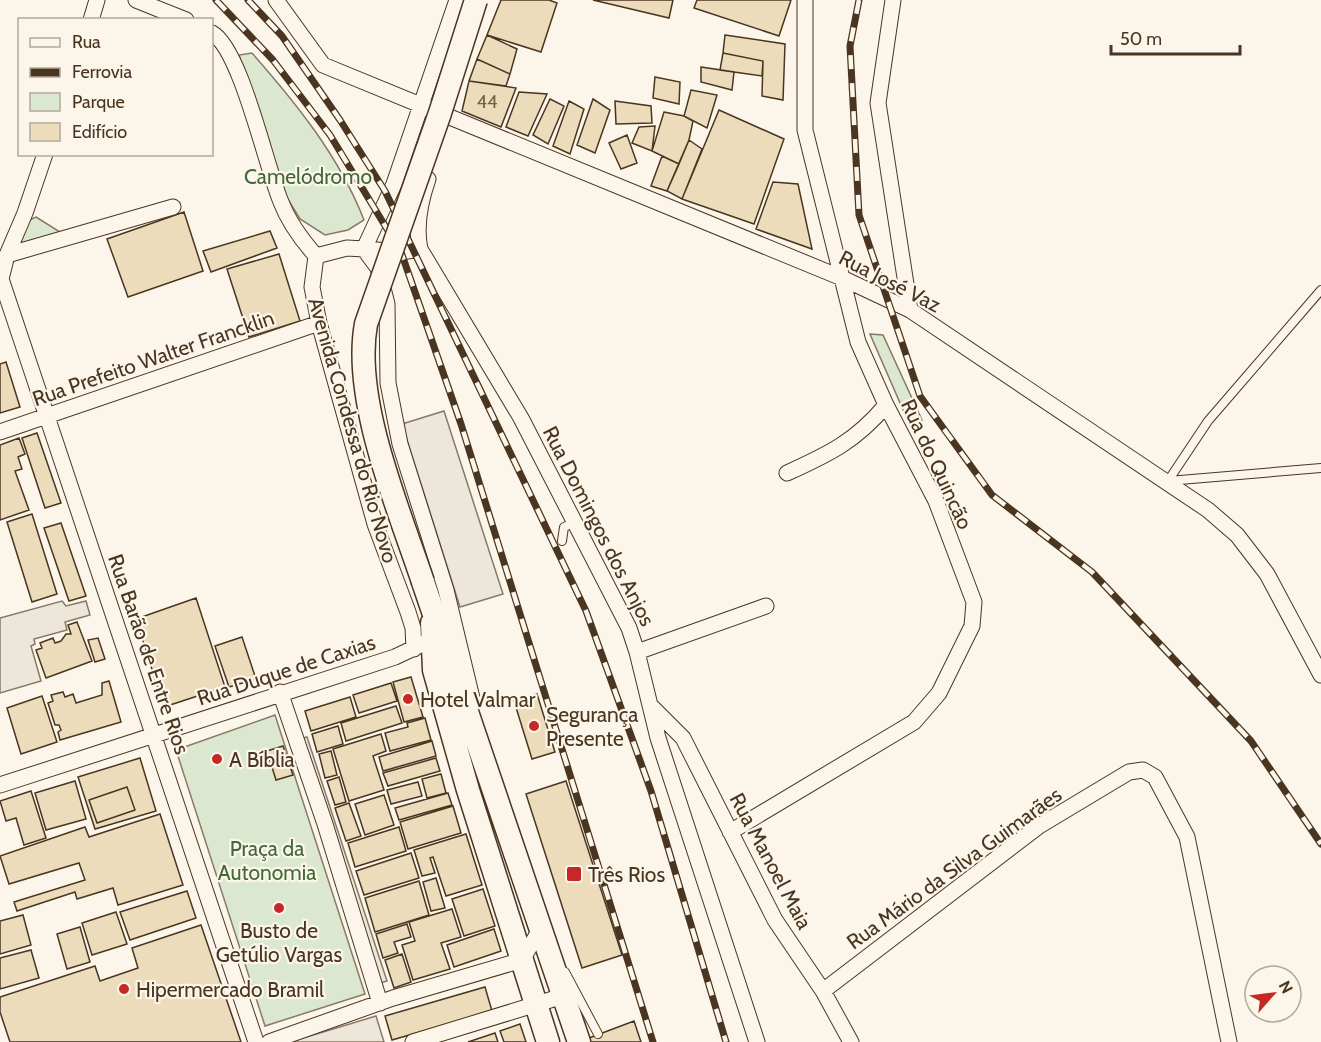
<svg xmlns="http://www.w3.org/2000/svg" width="1321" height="1042" font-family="Cabin,sans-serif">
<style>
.green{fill:#dce7d0;stroke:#887966;stroke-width:1.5}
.parking{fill:#ede7d9;stroke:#887966;stroke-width:1.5}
.building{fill:#ecdcbc;stroke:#4a3520;stroke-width:1.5}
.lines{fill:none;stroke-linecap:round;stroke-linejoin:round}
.lane-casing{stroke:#4a3520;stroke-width:10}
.street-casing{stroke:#4a3520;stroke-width:17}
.secondary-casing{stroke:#4a3520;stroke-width:25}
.lane{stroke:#fbf6e9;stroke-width:8}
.street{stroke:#fbf6e9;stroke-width:15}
.secondary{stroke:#fbf6e9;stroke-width:22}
.rail-casing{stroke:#4a3520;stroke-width:7}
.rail{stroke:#fbf6e9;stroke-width:4.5;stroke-dasharray:14;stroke-linecap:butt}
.secondary-bridge-casing{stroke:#4a3520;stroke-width:25;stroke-linecap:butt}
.secondary-bridge{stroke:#fbf6e9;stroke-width:22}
.poi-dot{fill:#c62828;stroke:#fbf6e9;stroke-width:2}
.labels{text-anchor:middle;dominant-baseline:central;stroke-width:4.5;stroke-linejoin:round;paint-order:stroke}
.number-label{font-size:18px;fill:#725f47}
.park-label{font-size:21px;fill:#436837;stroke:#fbf6e9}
.street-label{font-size:21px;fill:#4a3520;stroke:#fbf6e9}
.poi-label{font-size:21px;fill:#4a3520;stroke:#fbf6e9;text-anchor:start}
</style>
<rect width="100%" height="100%" fill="#fbf6e9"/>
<!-- green -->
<path class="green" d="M 252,53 C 296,103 339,156 364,220 L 348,230 L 325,235 L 300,219 L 281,188 L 239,55 Z
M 36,217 L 60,232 L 18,246 L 25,222 Z
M 870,334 L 883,335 L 922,420 L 911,428 Z
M 275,715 L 365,994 L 265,1026 L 176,750 Z"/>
<!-- parking -->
<path class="parking" d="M 444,411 L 503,594 L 460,607 L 402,424 Z
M 62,601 L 66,606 L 86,601 L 90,615 L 65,622 L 67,630 L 34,639 L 35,644 L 31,646 L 41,681 L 0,693 L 0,618 Z
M 307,737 L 387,981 L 377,984 L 296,740 Z
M 376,1016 L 384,1042 L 290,1042 Z"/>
<!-- building -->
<path class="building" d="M 501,0 L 549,0 L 557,3 L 541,52 L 487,35 Z
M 593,0 L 673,0 L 669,18 Z
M 697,0 L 791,0 L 779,36 L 694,8 Z
M 487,35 L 517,49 L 510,74 L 477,59 Z
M 725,35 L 785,44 L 783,100 L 762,96 L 763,61 L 723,53 Z
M 723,53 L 763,61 L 762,76 L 720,70 Z
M 477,59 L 510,74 L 506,86 L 469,81 Z
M 701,67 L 734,72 L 732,90 L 701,82 Z
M 655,77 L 680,82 L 679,104 L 653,98 Z
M 469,81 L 516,88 L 501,127 L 462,111 Z
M 691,90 L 717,95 L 707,128 L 684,116 Z
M 519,92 L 547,94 L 528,136 L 506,127 Z
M 550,99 L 564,106 L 548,144 L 533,135 Z
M 593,99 L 610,110 L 595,153 L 577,145 Z
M 569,101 L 584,109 L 570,154 L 553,146 Z
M 615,101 L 651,106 L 652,123 L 616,124 Z
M 719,110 L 784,139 L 754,224 L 682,199 Z
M 664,112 L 684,116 L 693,121 L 689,140 L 679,164 L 652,151 Z
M 655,126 L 652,151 L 632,143 L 639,127 Z
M 627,135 L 637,163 L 621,169 L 609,143 Z
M 689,140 L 702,149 L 682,199 L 667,191 Z
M 662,156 L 679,164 L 667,191 L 651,186 Z
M 773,182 L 798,184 L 812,249 L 756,229 Z
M 184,212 L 203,271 L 128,297 L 107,239 Z
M 270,231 L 277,248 L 211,272 L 203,251 Z
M 279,254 L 300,321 L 249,337 L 227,269 Z
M 6,362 L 20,407 L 0,413 L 0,364 Z
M 37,433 L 61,503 L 45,508 L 22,438 Z
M 19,438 L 25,454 L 18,457 L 22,469 L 15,471 L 29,510 L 0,520 L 0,445 Z
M 32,514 L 57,594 L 32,602 L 7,522 Z
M 61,523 L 86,596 L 69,601 L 44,528 Z
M 196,598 L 225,687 L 164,707 L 136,619 Z
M 77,622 L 92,661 L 46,678 L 36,650 L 42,648 L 40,643 L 53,638 L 55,643 L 61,641 L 66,634 L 71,634 L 68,625 Z
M 242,637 L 256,679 L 229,687 L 215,646 Z
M 98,638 L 105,659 L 95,662 L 88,640 Z
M 411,677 L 423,717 L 404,722 L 393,682 Z
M 109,681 L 121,722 L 60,740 L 58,732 L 61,730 L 59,725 L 55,725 L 48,703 L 53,701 L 51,695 L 63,692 L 65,697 L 73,694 L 76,703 L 102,695 L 102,683 Z
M 391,683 L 397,701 L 359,713 L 353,695 Z
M 537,694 L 555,752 L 532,759 L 514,701 Z
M 42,696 L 57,742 L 21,754 L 7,708 Z
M 350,697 L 356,717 L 311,731 L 305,711 Z
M 396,706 L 402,723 L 346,741 L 341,723 Z
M 425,718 L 431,740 L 390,751 L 385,733 L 408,727 L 407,723 Z
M 338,726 L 343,744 L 317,752 L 312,734 Z
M 381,734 L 386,751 L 373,756 L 384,790 L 349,801 L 333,749 Z
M 432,741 L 436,756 L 383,771 L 379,757 Z
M 283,746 L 293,775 L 276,780 L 267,751 Z
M 331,751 L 337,775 L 325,778 L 319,754 Z
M 140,758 L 156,811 L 95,829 L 78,777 Z
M 436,758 L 440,771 L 388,786 L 383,773 Z
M 441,774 L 446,793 L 427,798 L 422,779 Z
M 339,777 L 346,802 L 335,805 L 327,781 Z
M 75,781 L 86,819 L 46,830 L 35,793 Z
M 566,781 L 622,955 L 582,968 L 526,794 Z
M 418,782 L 422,796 L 391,804 L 387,790 Z
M 127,787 L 135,810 L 97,823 L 89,800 Z
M 31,791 L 46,838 L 24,845 L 16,818 L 6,821 L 0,801 Z
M 448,793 L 452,805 L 399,820 L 395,808 Z
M 384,795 L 394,825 L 365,835 L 355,804 Z
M 349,803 L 361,836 L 346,841 L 335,808 Z
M 453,806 L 461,833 L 408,849 L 400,822 Z
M 160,814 L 183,885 L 118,905 L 113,888 L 77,899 L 75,892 L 17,911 L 14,902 L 85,880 L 79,863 L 9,884 L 0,856 L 85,827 L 89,837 Z
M 399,827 L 406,851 L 355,867 L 348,843 Z
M 466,834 L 482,885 L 446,896 L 433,857 L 430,858 L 435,873 L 422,876 L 414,850 Z
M 411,853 L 419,878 L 364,895 L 356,871 Z
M 436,878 L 445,908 L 431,911 L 423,882 Z
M 419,881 L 429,915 L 375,932 L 365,898 Z
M 483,889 L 495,926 L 464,936 L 452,899 Z
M 187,891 L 196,918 L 130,940 L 120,912 Z
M 452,909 L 461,937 L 441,943 L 450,969 L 413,980 L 402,945 L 415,941 L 409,922 Z
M 116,912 L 127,944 L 92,955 L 82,923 Z
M 23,915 L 31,945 L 0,954 L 0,921 Z
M 407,924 L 411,937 L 394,942 L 398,953 L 383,958 L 376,934 Z
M 201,925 L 241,1042 L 10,1042 L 0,1012 L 0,997 L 95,966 L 100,981 L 138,968 L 132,948 Z
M 80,927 L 90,962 L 67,969 L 57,934 Z
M 494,929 L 501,951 L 454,967 L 447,945 Z
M 31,950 L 39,978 L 0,989 L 0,958 Z
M 402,954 L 411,982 L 394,988 L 385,960 Z
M 485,987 L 492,1011 L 392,1040 L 385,1016 Z
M 634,1021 L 641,1042 L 590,1042 L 589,1038 Z
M 520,1024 L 526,1042 L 504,1042 L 500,1031 Z
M 495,1033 L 498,1042 L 468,1042 Z"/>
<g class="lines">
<!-- lane casing -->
<g class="lane-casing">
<path id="lane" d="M 1168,481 L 1208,421 L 1321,290
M 1168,481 L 1321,468
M 562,541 L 564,527 L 576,522
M 565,972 L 598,1034"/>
</g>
<!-- street casing -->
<g class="street-casing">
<path id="street" d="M 136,0 L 186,20
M 276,0 L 323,65 L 842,278 L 910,310 L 1208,510 L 1237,535 L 1267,574 L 1321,675
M 893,0 L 878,103 L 910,310
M 91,20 L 97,0
M 212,33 C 241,49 266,167 281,202 C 289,223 301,239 316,256
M 428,179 C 420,202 415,225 420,249 L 521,418 L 629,628 L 637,652 L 658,738 L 757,1042
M 420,249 L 401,252 L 364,249 L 394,184 L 457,0
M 7,255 L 173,207
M 316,256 L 347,248 L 364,249 L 378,268 L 387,304 L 388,383 L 400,444 L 446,590 L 472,698
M 316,256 L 312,287 L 319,323 L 375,524 L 408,612 L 413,628 L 414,649
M 1,279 L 256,1042
M 1,279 L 7,255 L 25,213 L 45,154
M 0,432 L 319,323
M 787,473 C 829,454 856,441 886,405
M 637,652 L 766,606
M 280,692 L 325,824 L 380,1003
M 651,706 L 683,738 L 775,920 L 823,991 L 851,1042
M 0,785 L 395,657 L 431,640
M 730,832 L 914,722 L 939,693 L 972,626 L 974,602 L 936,501 L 886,405 L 858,342 L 805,130 L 805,0
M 823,991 L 1039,826 L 1129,772 L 1143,770 L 1155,777 L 1187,837 L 1229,1042
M 269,1042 L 393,998 L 522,960 L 541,928
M 413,1042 L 563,996"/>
</g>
<!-- secondary casing -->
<g class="secondary-casing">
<path id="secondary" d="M 423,582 L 579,1042
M 432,623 L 434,670 L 468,790 L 548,1042"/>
</g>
<!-- lane -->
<use href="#lane" class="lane"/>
<!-- street -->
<use href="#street" class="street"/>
<!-- secondary -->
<use href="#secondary" class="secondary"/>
<!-- rail casing -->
<g class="rail-casing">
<path id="rail" d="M 216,0 L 273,60 L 330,135 L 401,252 L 461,424 L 653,1042
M 248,0 L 282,36 L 340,120 L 385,191 L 586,611 L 651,791 L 726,1042
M 859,0 L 850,46 L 859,215 L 920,396 L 992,495 L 1092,572 L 1251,741 L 1321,844"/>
</g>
<!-- rail -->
<use href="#rail" class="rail"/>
<!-- secondary-bridge casing -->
<g class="secondary-bridge-casing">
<path id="secondary-bridge" d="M 423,582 C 399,510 352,400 366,324 L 440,113 L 476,0"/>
</g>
<!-- secondary-bridge -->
<use href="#secondary-bridge" class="secondary-bridge"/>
</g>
<!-- markers -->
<g class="poi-dot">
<circle cx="408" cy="699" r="6"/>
<circle cx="534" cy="726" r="6"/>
<circle cx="217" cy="759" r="6"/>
<rect x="566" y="866" width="16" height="16" rx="3"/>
<circle cx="279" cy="908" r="6"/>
<circle cx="124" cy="989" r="6"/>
</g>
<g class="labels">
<!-- number labels -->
<g class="number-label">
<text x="487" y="102">44</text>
</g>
<!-- park labels -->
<g class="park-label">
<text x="308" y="176">Camelódromo</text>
<text x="267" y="848">Praça da<tspan x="267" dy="24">Autonomia</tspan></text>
</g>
<!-- street labels -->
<g class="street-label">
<text transform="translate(890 281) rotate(27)">Rua José Vaz</text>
<text transform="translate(153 358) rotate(-19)">Rua Prefeito Walter Francklin</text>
<text transform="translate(353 430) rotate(74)">Avenida Condessa do Rio Novo</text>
<text transform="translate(937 464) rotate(65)">Rua do Quincão</text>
<text transform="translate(599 526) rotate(63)">Rua Domingos dos Anjos</text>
<text transform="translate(149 654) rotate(71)">Rua Barão de Entre Rios</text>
<text transform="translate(286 670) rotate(-18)">Rua Duque de Caxias</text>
<text transform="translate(771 861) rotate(62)">Rua Manoel Maia</text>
<text transform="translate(954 868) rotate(-36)">Rua Mário da Silva Guimarães</text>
</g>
<!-- poi labels -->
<g class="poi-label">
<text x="420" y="699">Hotel Valmar</text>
<text x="546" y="714">Segurança<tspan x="546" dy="24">Presente</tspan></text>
<text x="229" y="759">A Bíblia</text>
<text x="588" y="874">Três Rios</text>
<text x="279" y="930" text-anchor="middle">Busto de<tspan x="279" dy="24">Getúlio Vargas</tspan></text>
<text x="136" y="989">Hipermercado Bramil</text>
</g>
</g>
<!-- legend -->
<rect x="18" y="18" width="195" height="138" fill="#fbf6e9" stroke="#b4a999" stroke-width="1.5"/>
<rect x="30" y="38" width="30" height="9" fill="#fbf6e9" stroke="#b4a999" stroke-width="1.5"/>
<text x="72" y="48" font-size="18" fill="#4a3520">Rua</text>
<rect x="30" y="68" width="30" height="9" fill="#4a3520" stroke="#b4a999" stroke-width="1.5"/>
<text x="72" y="78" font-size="18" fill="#4a3520">Ferrovia</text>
<rect x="30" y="93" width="30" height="18" fill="#dce7d0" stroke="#b4a999" stroke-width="1.5"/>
<text x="72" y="108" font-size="18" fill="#4a3520">Parque</text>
<rect x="30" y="123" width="30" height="18" fill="#ecdcbc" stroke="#b4a999" stroke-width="1.5"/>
<text x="72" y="138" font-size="18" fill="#4a3520">Edifício</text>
<!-- north arrow -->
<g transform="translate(1273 994) rotate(62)"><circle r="28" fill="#fbf6e9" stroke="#b4a999" stroke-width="1.5"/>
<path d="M0-4.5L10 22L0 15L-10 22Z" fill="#c62828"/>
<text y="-9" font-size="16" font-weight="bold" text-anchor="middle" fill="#4a3520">N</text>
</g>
<!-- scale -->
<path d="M1111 45v9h129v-9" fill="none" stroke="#4a3520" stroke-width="3"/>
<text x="1120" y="45" font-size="18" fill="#4a3520" stroke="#fbf6e9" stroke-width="4.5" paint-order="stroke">50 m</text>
</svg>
